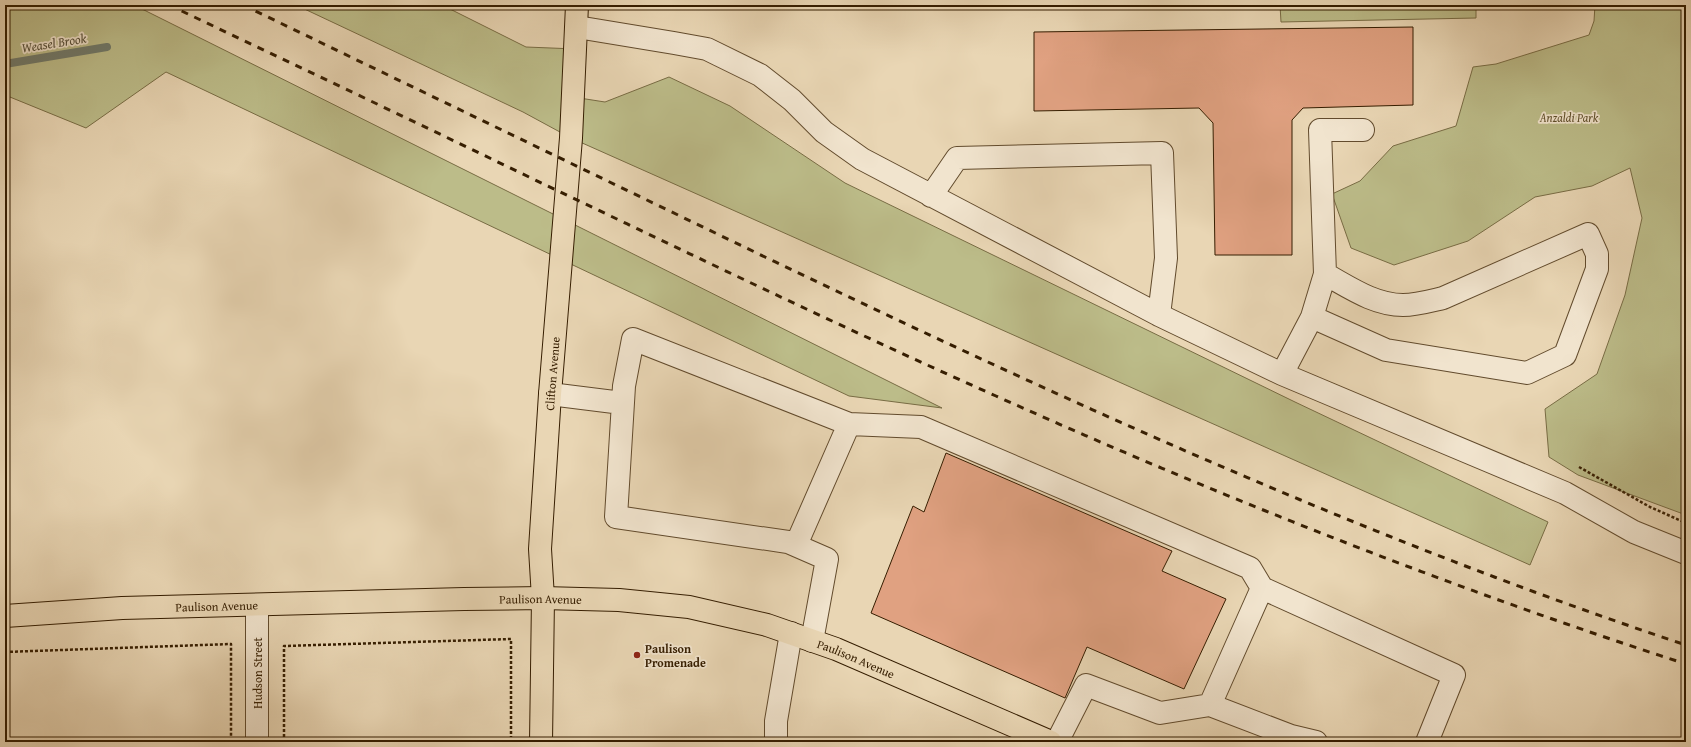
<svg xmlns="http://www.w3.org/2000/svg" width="1691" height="747" font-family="'Gentium Book Plus',serif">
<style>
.green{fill:#bcbc89;stroke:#786c44}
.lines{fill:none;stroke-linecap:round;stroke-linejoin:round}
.stream{stroke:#707a6b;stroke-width:8}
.building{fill:#e0a181;stroke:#351d00}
.minor-casing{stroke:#624b2d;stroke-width:24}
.major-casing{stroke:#351d00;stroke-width:24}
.path{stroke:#351d00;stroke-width:2.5;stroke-dasharray:3 2;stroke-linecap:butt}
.minor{stroke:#f1e4ce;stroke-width:22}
.major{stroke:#e9d6b4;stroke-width:22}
.rail{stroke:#351d00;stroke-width:3;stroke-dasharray:7 7;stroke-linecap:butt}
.poi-dot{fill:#8f2418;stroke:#f1e4ce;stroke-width:1.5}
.labels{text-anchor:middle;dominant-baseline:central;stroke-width:3.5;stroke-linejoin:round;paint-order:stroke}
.park-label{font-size:12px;font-style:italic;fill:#5e4d29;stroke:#f1e4ce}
.street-label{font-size:12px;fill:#351d00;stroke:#f1e4ce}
.poi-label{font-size:12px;font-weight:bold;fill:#351d00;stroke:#f1e4ce;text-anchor:start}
.water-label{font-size:13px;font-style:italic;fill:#534c36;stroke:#f1e4ce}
</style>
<rect width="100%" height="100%" fill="#e9d6b4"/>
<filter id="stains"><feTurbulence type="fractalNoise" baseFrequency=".005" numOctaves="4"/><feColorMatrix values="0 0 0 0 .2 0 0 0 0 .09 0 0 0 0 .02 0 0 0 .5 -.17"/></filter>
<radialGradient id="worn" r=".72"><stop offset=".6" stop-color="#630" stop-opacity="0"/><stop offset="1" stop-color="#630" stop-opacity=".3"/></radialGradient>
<!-- green -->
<path class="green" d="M 5,5 L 132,5 L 138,7 L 942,408 L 849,396 L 166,72 L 86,128 L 5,95 Z
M 296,5 L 442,5 L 526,47 L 576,49 L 573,97 L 605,102 L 669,77 L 730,106 L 845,183 L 1295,402 L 1548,522 L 1530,565 L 571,138 L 523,112 Z
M 1280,5 L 1476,5 L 1476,18 L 1281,22 Z
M 1595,5 L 1686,5 L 1686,515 L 1578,475 L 1549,457 L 1545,409 L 1597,374 L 1625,295 L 1642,218 L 1630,168 L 1592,186 L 1535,197 L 1468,241 L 1394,265 L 1351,248 L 1332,194 L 1360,181 L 1393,146 L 1456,126 L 1473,67 L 1496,64 L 1589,35 L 1594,21 Z"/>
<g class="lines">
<!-- stream -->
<path class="stream" d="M 5,64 L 107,47"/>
</g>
<!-- building -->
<path class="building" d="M 1413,27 L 1413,105 L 1303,108 L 1292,120 L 1292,255 L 1215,255 L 1213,123 L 1199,108 L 1034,111 L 1034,32 Z
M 946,453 L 1172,551 L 1162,571 L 1226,599 L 1184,689 L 1087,647 L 1065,698 L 871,613 L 913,506 L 924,512 Z"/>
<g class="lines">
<!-- minor casing -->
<g class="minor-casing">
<path id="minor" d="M 577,27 L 674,43 L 707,49 L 760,75 L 792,100 L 824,132 L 862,159 L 1159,315 L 1282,374 L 1565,493 L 1634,532 L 1686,553
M 931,196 L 957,158 L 1162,153 L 1166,258 L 1159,315
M 1325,274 L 1320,130 L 1363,130
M 1282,374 L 1312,317 L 1325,274 C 1349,287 1374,305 1403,305 C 1416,305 1430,301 1443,298 L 1588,234 L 1597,254 L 1597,269 L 1565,355 L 1527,373 L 1386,350 L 1312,317
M 550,394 L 622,403
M 796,545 L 849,424
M 812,641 L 827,559 L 788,542 L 616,517 L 624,386 L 633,339 L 849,424 L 921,427 L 1250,568 L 1262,588 L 1454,675 L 1427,742
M 1210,705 L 1262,588
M 257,742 L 257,605
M 776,742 L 776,721 L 791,633
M 1057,742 L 1086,685 L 1160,713 L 1210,705 L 1291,736 L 1316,742"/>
</g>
<!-- major casing -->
<g class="major-casing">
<g id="major">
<path id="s1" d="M 5,616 L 122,608 L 464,599 L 543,598 L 619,600 L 689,607 L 767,625 L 836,649 L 1051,742"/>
<path id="s2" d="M 541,742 L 543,598 L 540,549 L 550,394 L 571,138 L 577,5"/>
</g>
</g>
<!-- path -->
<path class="path" d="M 1579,467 L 1650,507 L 1686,523
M 5,652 L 231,644 L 231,742
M 284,742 L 284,646 L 511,639 L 511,742"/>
<!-- minor -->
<use href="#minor" class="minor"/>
<!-- major -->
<use href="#major" class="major"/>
<!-- rail -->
<path class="rail" d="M 169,5 C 289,62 409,119 529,177 C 684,251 839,326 996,396 C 1221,497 1451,588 1686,664
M 243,5 C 417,89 591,173 765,257 C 1066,401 1369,540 1686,645"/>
</g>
<!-- markers -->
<circle class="poi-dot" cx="637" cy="655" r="4"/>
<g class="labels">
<!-- park labels -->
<g class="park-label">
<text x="1569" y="117">Anzaldi Park</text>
</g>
<!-- street labels -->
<g class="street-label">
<text stroke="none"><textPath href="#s2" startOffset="369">Clifton Avenue</textPath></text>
<text stroke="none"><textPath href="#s1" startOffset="536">Paulison Avenue</textPath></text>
<text stroke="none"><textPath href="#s1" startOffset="212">Paulison Avenue</textPath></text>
<text stroke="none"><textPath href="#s1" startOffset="860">Paulison Avenue</textPath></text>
<text transform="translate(257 673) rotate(-90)">Hudson Street</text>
</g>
<!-- poi labels -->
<g class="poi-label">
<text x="645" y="648">Paulison<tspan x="645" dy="14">Promenade</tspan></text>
</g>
<!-- water labels -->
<g class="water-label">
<text transform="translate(54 43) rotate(-9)">Weasel Brook</text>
</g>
</g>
<!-- margin -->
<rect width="1691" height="747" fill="none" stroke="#e9d6b4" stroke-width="20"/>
<rect x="6" y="6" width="1679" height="735" fill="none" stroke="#351d00" stroke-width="2"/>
<rect x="10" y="10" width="1671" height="727" fill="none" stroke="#351d00"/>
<rect width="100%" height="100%" filter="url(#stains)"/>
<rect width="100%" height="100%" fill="url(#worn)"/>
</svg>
